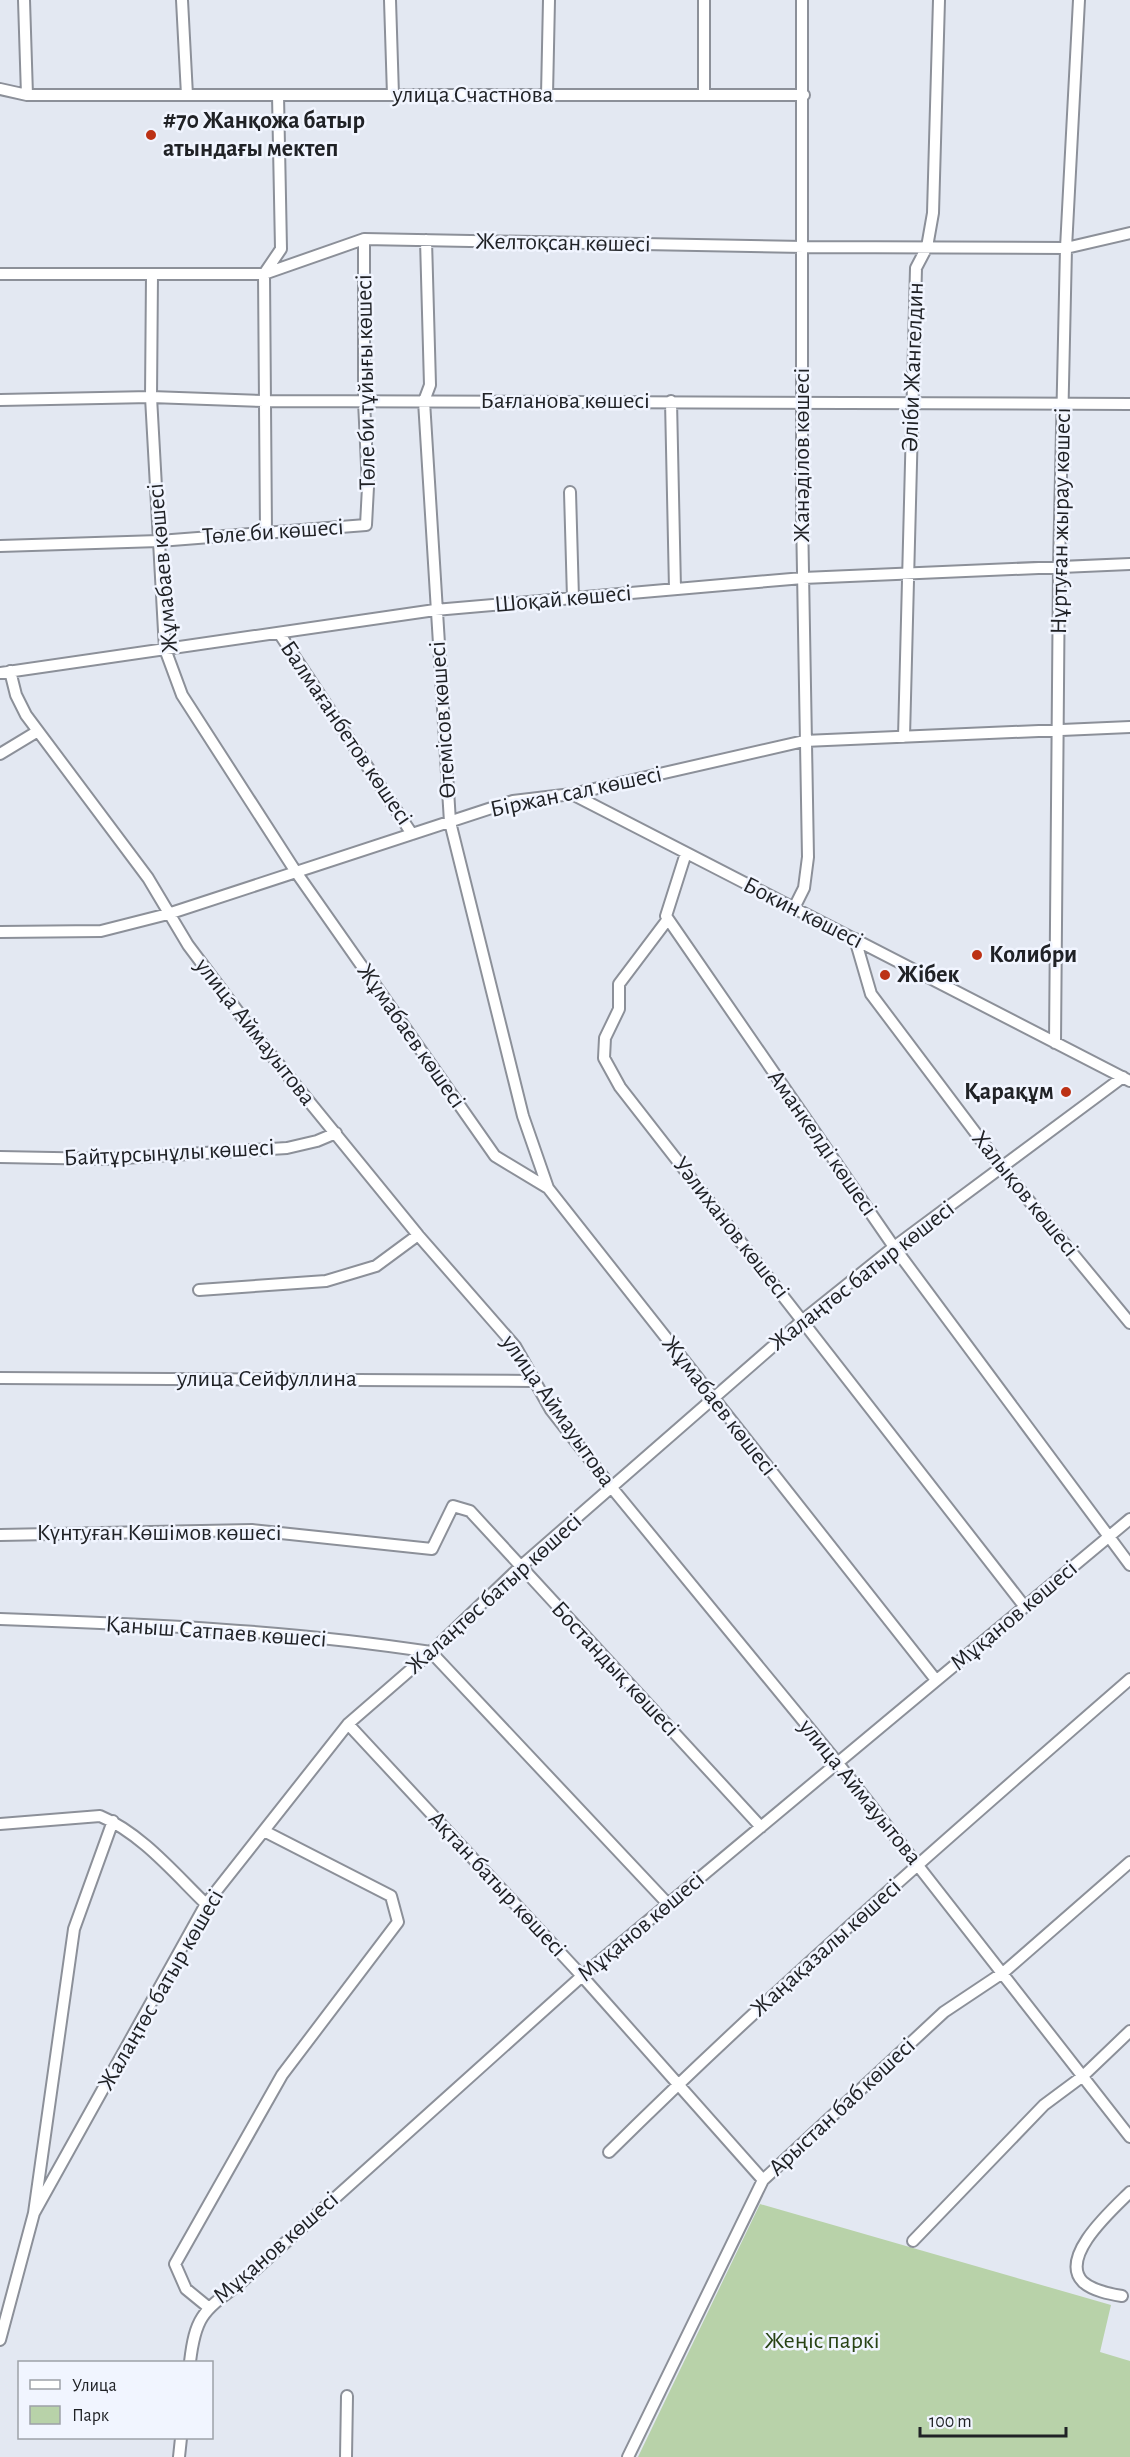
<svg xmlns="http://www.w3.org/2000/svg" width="1130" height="2457" font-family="'Alegreya Sans',sans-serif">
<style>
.green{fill:#b8d2a9}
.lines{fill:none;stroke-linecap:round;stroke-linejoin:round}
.street-casing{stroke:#8c9099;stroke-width:14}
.street{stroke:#fff;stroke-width:10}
.poi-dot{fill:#bc3115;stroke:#f1f5ff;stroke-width:2}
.labels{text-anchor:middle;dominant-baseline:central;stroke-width:5;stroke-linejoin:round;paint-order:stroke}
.street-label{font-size:24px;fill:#202226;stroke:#f1f5ff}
.poi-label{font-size:24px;font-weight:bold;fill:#202226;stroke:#f1f5ff;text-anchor:start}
.park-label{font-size:24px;fill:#284314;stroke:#f1f5ff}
</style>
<rect width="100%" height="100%" fill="#e3e8f2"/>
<!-- green -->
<path class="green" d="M 760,2204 L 1111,2305 L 1100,2352 L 1130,2361 L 1130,2457 L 638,2457 Z"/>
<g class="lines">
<!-- street casing -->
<g class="street-casing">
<path id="street" d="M 24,0 L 27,95
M 182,0 L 187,95
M 390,0 L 393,95
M 704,0 L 704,95
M 0,89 L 27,95 L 804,95
M 547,95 L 549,0
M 426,240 L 430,385 L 424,401 L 450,822 L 523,1116 L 548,1188
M 0,274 L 264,274 L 364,239 L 804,247 L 1066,248 L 1130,233
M 152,274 L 151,397 L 165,649 L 182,695 L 296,872 L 495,1156 L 548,1188 L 936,1680
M 0,400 L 151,397 L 264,401 L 1130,404
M 671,401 L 675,589
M 570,492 L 573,598
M 266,533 L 264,274 L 281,249 L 278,95
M 0,546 L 159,541 L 366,525 L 368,487 L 364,401 L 364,239
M 279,633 L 412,834
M 10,671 L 16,695 L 26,715 L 148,878 L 188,945 L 263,1045 L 418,1235 L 515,1346 L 551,1410 L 612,1488 L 837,1762 L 1130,2137
M 0,673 L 435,610 L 803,578 L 1130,564
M 904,737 L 916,268 L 927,247 L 933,213 L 939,0
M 0,754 L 38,731
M 572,794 L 1130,1081
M 686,853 L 666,916 L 894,1247 L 1130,1565
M 794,908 L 804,888 L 808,857 L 802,515 L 802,0
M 668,919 L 619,984 L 619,1009 L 605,1038 L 604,1058 L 620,1087 L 1025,1607
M 0,932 L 101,931 L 168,914 L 513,801 L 572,794 L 804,741 L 1130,727
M 855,939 L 871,994 L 1002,1168 L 1130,1323
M 1055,1043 L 1059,567 L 1066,248 L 1079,0
M 0,1157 L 106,1159 L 287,1148 L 317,1141 L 336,1133
M 199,1290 L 326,1281 L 376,1266 L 418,1235
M 0,1378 L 533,1381
M 0,1535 L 252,1530 L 432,1549 L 453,1506 L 470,1511 L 761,1827
M 0,1619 C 143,1624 289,1630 431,1652 L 668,1904
M 348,1724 L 582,1976 L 763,2180
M 0,1824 L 100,1816 C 141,1833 175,1874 206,1904
M 609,2152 C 776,1987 953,1833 1130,1679
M 34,2213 L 206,1904 L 348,1724 L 431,1652 L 520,1567 L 803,1320 L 894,1247 L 1123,1077
M 913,2241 L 1044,2105 L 1083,2076 L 1130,2031
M 1122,2296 C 1110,2294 1093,2291 1083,2282 C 1058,2257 1113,2209 1130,2192
M 208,2307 L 186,2289 L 175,2264 L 282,2075 L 398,1922 L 391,1896 L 264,1831
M 0,2340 L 34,2213 L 74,1929 L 113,1821
M 190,2362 C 195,2319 202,2311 237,2286 L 582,1976 L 1130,1519
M 179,2457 L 181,2438
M 346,2457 L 347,2396
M 628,2457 L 763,2180 L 944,2012 L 1004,1972 L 1130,1862"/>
</g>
<!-- street -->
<use href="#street" class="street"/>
</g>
<!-- markers -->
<g class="poi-dot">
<circle cx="151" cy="135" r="6"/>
<circle cx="977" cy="955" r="6"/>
<circle cx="885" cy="975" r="6"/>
<circle cx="1066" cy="1092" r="6"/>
</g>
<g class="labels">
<!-- street labels -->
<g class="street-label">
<text x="473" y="95">улица Счастнова</text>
<text transform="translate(563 243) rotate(1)">Желтоқсан көшесі</text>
<text transform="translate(913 367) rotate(-88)">Әліби Жангелдин</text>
<text transform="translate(366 382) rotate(-91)">Төле би тұйығы көшесі</text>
<text x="565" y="401">Бағланова көшесі</text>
<text transform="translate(802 455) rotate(-90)">Жанәділов көшесі</text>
<text transform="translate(1061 521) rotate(-89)">Нұртуған жырау көшесі</text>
<text transform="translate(273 532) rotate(-4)">Төле би көшесі</text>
<text transform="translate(163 568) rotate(-95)">Жұмабаев көшесі</text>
<text transform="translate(563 599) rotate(-5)">Шоқай көшесі</text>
<text transform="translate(443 720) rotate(-94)">Өтемісов көшесі</text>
<text transform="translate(346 733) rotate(56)">Балмағанбетов көшесі</text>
<text transform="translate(576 792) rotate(-12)">Біржан сал көшесі</text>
<text transform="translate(803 913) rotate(27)">Бокин көшесі</text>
<text transform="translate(255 1032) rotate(52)">улица Аймауытова</text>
<text transform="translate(411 1036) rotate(55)">Жұмабаев көшесі</text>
<text transform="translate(822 1143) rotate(55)">Аманкелді көшесі</text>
<text transform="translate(169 1153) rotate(-3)">Байтұрсынұлы көшесі</text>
<text transform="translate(1025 1194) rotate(51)">Халықов көшесі</text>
<text transform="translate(731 1228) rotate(52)">Уәлиханов көшесі</text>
<text transform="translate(862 1276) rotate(-38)">Жалаңтөс батыр көшесі</text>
<text x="267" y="1379">улица Сейфуллина</text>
<text transform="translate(719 1406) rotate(52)">Жұмабаев көшесі</text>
<text transform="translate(558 1411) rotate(55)">улица Аймауытова</text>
<text x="159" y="1533">Күнтуған Көшімов көшесі</text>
<text transform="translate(494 1594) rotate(-42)">Жалаңтөс батыр көшесі</text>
<text transform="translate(1014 1616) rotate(-40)">Мұқанов көшесі</text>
<text transform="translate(216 1632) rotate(4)">Қаныш Сатпаев көшесі</text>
<text transform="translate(615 1669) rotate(47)">Бостандық көшесі</text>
<text transform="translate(860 1792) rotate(51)">улица Аймауытова</text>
<text transform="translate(497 1884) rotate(47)">Ақтан батыр көшесі</text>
<text transform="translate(641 1927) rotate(-40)">Мұқанов көшесі</text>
<text transform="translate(826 1948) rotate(-42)">Жаңақазалы көшесі</text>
<text transform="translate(161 1990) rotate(-60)">Жалаңтөс батыр көшесі</text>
<text transform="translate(842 2107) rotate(-43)">Арыстан баб көшесі</text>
<text transform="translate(276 2248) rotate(-41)">Мұқанов көшесі</text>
</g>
<!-- poi labels -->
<g class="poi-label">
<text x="163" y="121">#70 Жанқожа батыр<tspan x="163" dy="28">атындағы мектеп</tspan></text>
<text x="989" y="955">Колибри</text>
<text x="897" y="975">Жібек</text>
<text x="1054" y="1092" text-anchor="end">Қарақұм</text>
</g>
<!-- park labels -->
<g class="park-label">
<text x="822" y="2341">Жеңіс паркі</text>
</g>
</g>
<!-- legend -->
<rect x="18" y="2361" width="195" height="78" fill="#f1f5ff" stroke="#9da1a8" stroke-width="1.5"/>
<rect x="30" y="2380" width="30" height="9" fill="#ffffff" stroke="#9da1a8" stroke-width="1.5"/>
<text x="72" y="2391" font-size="18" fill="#202226">Улица</text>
<rect x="30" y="2406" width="30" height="18" fill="#b8d2a9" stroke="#9da1a8" stroke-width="1.5"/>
<text x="72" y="2421" font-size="18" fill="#202226">Парк</text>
<!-- scale -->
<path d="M920 2427v9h146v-9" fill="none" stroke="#202226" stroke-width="3"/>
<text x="929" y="2427" font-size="18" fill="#202226" stroke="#f1f5ff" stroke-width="4.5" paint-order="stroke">100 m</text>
</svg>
